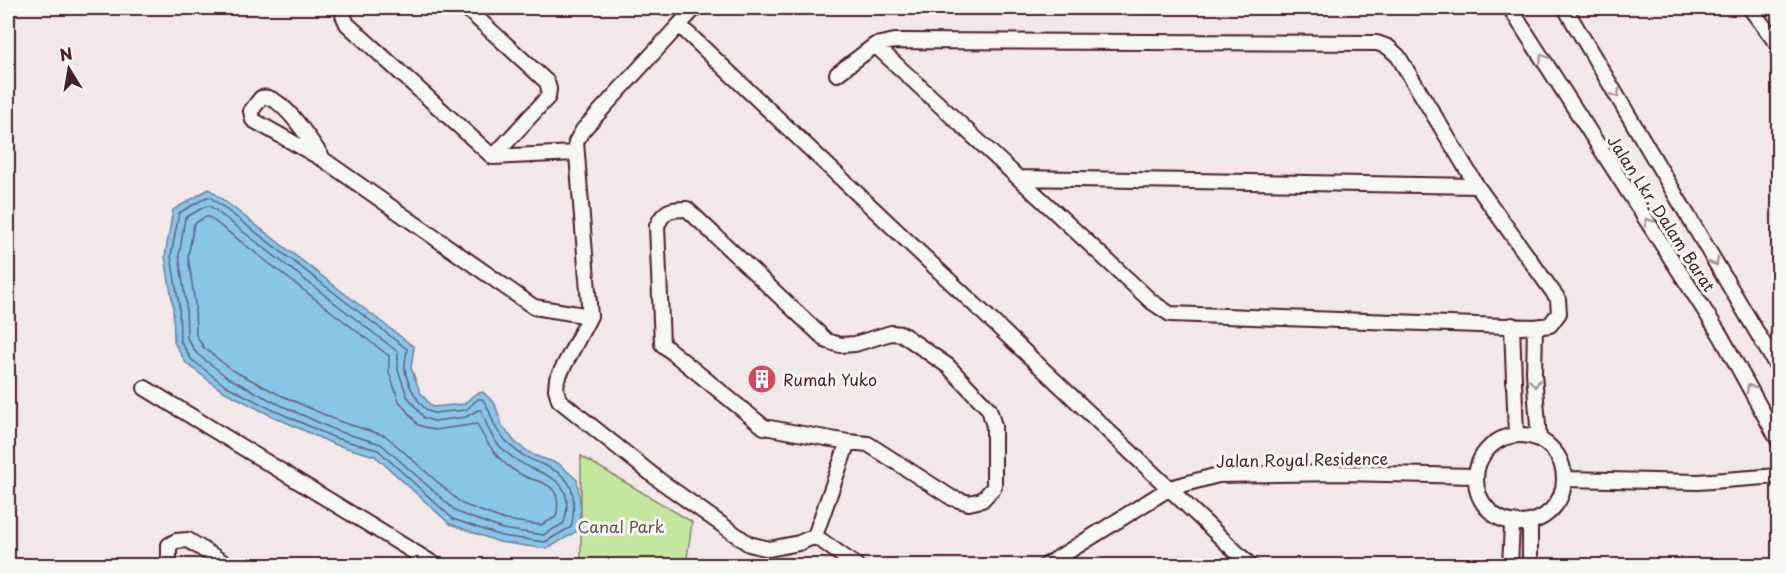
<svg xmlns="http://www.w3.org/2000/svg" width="1786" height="573" font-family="'Playpen Sans',sans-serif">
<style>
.green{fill:#c4e7a0;stroke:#878366;stroke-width:1.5}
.water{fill:#88c6e8;stroke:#6f839c;stroke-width:1.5}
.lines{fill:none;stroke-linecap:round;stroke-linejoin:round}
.shore{stroke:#636277;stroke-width:1.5}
.street-casing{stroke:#4a1f2b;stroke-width:18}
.street{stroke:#f6f6f2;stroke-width:14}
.oneway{stroke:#a99598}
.labels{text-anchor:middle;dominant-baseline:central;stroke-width:6;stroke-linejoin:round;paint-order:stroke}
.street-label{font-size:16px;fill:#4a1f2b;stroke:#f6f6f2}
.poi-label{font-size:16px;fill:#4a1f2b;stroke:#f6f6f2;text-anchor:start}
.park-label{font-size:16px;fill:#685148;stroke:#f6f6f2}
</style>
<rect width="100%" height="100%" fill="#f2e7e9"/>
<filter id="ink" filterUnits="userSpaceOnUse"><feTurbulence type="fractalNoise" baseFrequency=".0167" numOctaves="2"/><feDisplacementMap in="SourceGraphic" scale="12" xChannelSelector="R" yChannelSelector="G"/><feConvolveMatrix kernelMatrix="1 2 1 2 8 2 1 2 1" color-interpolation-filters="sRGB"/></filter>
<g filter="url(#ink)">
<!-- green -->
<path class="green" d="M 581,456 L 692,522 L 686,565 L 581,565 Z"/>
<!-- water -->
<path class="water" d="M 209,189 L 414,347 L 411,368 L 420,392 L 432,407 L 464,404 L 475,394 L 483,392 L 495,404 L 502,426 L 516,443 L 533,455 L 559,464 L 577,480 L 581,509 L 577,531 L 547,549 L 499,542 L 450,524 L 375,456 L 333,444 L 268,414 L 220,389 L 186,363 L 174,342 L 173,306 L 165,256 L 173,210 Z"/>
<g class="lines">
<!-- shore -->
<path class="shore" d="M 207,197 L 210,197 L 407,349 C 407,355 404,362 405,368 C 406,382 420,410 433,413 L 466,410 L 478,399 L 482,399 C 491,409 490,417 496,428 C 499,434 506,441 511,446 C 531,467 568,464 573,495 C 574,507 574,516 571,527 L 545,542 L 501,536 L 453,519 L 378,450 L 335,438 L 271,409 L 223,384 L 191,359 L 180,340 L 179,305 L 171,256 L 179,213 Z
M 206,206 L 210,206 L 398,352 L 398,370 L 407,396 L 424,418 L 434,421 L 466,417 L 478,410 L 481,410 C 485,417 486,425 490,432 C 493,439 501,448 507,453 C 535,479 579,470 564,523 L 543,535 L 502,529 L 457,512 L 381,444 L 337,431 L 274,402 L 227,377 L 197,354 L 187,338 L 186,304 L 179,256 L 185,218 Z
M 205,217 L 209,217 L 389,356 L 389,372 L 399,401 L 418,425 L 434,430 L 477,424 C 487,445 502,466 524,476 C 534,481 546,481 553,490 C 559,496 558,509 556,517 L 541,525 L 505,520 L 462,504 L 386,436 L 341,422 L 278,394 L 232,370 L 204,348 L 196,335 L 195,304 L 188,256 L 194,224 Z"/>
<!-- street casing -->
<g class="street-casing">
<path id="street" d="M 345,8 L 343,15 L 347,24 L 493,157 L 576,153
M 466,8 L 547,82 L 549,89 L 548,97 L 493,157
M 695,8 L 679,25 L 1251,566
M 1510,8 L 1721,336 L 1778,440
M 1565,8 L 1778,368
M 1750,8 L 1778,45
M 679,25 L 583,130 L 576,142 L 590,316 L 557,379 L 556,389 L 559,400 L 659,480 L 749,544 L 769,549 L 799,543 L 815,536 L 848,442 L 868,444 L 952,498 L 969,503 L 982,500 L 994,487 L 994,426 L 989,409 L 948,366 L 902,334 L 891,333 L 855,344 L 840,345 L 827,341 L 687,209 C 670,209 664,210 657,226 L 662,344 L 764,427 L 848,442
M 837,74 L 875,45 L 895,41 L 1377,43 L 1388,47 L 1398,56 L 1477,186 L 1558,299 L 1559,313 L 1550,325 L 1535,327 L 1170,314 L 1152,302 L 875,45
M 324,160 C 313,145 281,91 261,98 L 251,111 L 253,120 L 324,160 L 534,307 L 590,316
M 1018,178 L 1477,186
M 1512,325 L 1516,435
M 1535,327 L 1534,373 L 1539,439
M 145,388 L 437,566
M1476 479a44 44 0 1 1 88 0a44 44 0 1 1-88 0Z
M 1565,479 L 1698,482 L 1778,476
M 1530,523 L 1530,566
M 815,536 L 857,566
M 169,566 L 169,545 L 176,541 L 188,540 L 229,566
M 1045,566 L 1170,488 L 1218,475 L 1341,473 L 1475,476
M 1510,566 L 1512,524"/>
</g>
<!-- street -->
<use href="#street" class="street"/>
</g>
<!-- one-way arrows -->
<defs><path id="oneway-chevron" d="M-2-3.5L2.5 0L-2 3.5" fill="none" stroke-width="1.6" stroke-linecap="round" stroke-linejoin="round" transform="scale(1.5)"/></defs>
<g class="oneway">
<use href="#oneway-chevron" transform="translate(1543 58) rotate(-123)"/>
<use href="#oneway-chevron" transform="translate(1616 94) rotate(59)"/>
<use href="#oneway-chevron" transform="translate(1648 222) rotate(-123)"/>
<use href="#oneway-chevron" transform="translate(1715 262) rotate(59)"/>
<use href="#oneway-chevron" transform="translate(1535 383) rotate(86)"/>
<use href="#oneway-chevron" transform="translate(1750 388) rotate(-119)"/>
</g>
</g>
<!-- icons -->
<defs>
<g id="building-disc" transform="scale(1.5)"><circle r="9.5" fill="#d1495b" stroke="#f6f6f2"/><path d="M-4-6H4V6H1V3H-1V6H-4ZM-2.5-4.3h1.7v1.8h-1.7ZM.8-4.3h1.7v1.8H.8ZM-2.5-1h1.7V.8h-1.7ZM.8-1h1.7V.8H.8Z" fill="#fff"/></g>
</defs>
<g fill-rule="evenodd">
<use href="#building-disc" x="762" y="379"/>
</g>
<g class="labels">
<!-- street labels -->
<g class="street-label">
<text transform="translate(1662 213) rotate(57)">Jalan Lkr. Dalam Barat</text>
<text transform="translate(1302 459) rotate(-1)">Jalan Royal Residence</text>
</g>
<!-- poi labels -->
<g class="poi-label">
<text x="783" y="379">Rumah Yuko</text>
</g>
<!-- park labels -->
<g class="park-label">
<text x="621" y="526">Canal Park</text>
</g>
</g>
<!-- margin -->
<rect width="1786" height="573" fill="none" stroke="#f6f6f2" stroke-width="30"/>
<rect x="15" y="15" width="1756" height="543" fill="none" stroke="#4a1f2b" stroke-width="2" filter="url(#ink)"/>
<!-- north arrow -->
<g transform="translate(69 69) rotate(349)" stroke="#f6f6f2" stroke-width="4.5" paint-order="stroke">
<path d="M0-4.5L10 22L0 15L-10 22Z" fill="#4a1f2b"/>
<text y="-9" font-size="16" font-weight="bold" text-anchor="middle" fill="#4a1f2b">N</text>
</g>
</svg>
